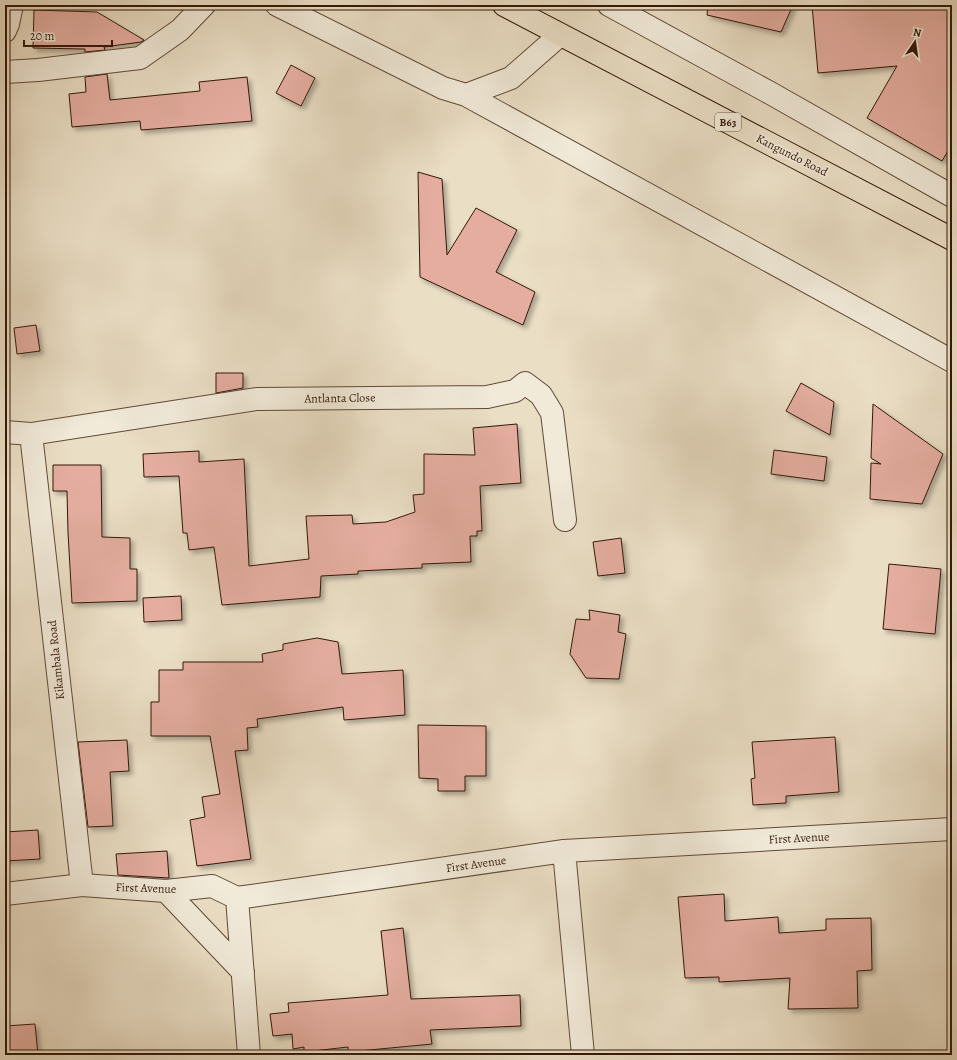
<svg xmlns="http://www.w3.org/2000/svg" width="957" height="1060" font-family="Alegreya,serif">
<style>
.building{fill:#e4ada0;stroke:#331908;filter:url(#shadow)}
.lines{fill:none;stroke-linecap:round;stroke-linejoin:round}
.minor-casing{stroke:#614a37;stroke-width:24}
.highway-casing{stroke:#331908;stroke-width:24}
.minor{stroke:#f1ead9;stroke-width:22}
.highway{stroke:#eadec5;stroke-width:22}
.labels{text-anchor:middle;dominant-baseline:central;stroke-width:3.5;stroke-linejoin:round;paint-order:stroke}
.shield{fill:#f1ead9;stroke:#6c5847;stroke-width:1}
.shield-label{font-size:11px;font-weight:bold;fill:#331908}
.street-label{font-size:12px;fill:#331908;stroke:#f1ead9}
</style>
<defs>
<filter id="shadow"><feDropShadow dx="3.5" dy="3.5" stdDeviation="2" flood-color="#0004"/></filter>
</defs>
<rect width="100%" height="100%" fill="#eadec5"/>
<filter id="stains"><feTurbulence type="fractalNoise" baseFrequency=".005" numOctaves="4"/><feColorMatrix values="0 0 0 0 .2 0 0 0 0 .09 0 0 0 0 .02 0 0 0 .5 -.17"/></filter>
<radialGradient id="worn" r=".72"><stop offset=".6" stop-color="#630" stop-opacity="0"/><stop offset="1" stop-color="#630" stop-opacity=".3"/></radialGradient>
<!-- building -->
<path class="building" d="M 708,5 L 793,5 L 781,32 L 707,15 Z
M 812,5 L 952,5 L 952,144 L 942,161 L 867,118 L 897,66 L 818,73 Z
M 34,10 L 97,12 L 144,40 L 141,42 L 104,47 L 105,50 L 85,52 L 85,49 L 33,48 Z
M 291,65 L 315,78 L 301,106 L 276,93 Z
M 107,74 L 110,100 L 200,91 L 199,82 L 247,77 L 252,121 L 141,130 L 140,121 L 72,127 L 69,94 L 86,92 L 85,77 Z
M 418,172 L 442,179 L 447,255 L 476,208 L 517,230 L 496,272 L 535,292 L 523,325 L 420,277 Z
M 36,325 L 40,351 L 17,354 L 14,328 Z
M 216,373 L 243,373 L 243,388 L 216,393 Z
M 801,383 L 834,402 L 830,435 L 786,411 Z
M 873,404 L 943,454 L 922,504 L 870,499 L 871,463 L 881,464 L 871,458 Z
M 517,424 L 521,483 L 480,486 L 482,531 L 477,531 L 477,536 L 470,536 L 471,562 L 422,564 L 422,568 L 358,571 L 358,574 L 321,576 L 320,597 L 222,605 L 214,547 L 189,550 L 187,533 L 183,533 L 179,476 L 144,477 L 143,454 L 199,451 L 199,462 L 244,459 L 249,566 L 309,559 L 306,516 L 352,515 L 353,524 L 386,522 L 415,512 L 413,495 L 424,494 L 424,454 L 475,455 L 473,428 Z
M 774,450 L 827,457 L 824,481 L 771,474 Z
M 53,465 L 101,465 L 102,537 L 130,538 L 130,569 L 137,569 L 137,601 L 72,603 L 68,532 L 67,491 L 53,491 Z
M 621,538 L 625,573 L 598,576 L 593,542 Z
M 889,564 L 941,569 L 935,634 L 883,629 Z
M 181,596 L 182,620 L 144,622 L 143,598 Z
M 589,610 L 620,615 L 618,632 L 626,634 L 619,679 L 586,678 L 570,654 L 576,619 L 590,620 Z
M 317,638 L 338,642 L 342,674 L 403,670 L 405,715 L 344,720 L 343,707 L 257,719 L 258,727 L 247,728 L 248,750 L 235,751 L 251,859 L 197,866 L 190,820 L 205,817 L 202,797 L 220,794 L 210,736 L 151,736 L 151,702 L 159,702 L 159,670 L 183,670 L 183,662 L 263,662 L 262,654 L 283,650 L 283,644 Z
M 418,725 L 486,726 L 486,776 L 465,776 L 465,791 L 438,791 L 438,779 L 419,778 Z
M 835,737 L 839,792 L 786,796 L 786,803 L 753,805 L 751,779 L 755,778 L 752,742 Z
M 127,740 L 129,771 L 110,772 L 113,826 L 88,827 L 78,742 Z
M 38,830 L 40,859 L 5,861 L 5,832 Z
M 167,851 L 169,878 L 118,875 L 116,854 Z
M 724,894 L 725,921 L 778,917 L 779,933 L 826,930 L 826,919 L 871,918 L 872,970 L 857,971 L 858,1008 L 788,1009 L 790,978 L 719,982 L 719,977 L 685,978 L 678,897 Z
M 403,928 L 411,999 L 520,995 L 521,1026 L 430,1030 L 432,1044 L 348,1052 L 348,1047 L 304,1052 L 304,1047 L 293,1049 L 292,1034 L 273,1036 L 270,1014 L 289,1012 L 288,1003 L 388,995 L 381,931 Z
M 35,1024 L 38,1055 L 5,1055 L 5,1026 Z"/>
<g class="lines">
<!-- minor casing -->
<g class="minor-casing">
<path id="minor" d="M 277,5 L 443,88 L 466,95 L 511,78 L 560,35
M 609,5 L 772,94 L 952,196
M 5,31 L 8,24 L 12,5
M 5,72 L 38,70 L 140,58 L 180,30 L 204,5
M 466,95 L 952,361
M 5,432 L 31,434 L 256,399 L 487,397 L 515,391 L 525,383 L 541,395 L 552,413 L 565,520
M 31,434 L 82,885
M 564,851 L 583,1055
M 166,891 L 243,972
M 5,894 L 82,885 L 166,891 L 212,886 L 237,898 L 564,851 L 952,829
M 237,898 L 249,1055"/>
</g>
<!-- highway casing -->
<g class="highway-casing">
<path id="highway" d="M 504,5 L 952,239"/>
</g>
<!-- minor -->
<use href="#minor" class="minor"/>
<!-- highway -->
<use href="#highway" class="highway"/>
</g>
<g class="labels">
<!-- shield labels -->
<rect class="shield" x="715" y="113" width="26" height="18" rx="3"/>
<g class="shield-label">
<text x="728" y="122">B63</text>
</g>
<!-- street labels -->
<g class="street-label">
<text transform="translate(792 155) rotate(27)">Kangundo Road</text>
<text transform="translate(340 398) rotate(-1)">Antlanta Close</text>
<text transform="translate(56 660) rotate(-96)">Kikambala Road</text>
<text transform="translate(799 838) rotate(-3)">First Avenue</text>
<text transform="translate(476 864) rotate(-8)">First Avenue</text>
<text transform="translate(146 888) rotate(2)">First Avenue</text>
</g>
</g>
<!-- margin -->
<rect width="957" height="1060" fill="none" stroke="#eadec5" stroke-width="20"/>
<rect x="6" y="6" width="945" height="1048" fill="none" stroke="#331908" stroke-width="2"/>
<rect x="10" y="10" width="937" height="1040" fill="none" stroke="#331908"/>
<!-- north arrow -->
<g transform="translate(915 42) rotate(13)" stroke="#f1ead9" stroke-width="3" paint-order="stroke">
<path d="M0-3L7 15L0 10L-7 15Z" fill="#331908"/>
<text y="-6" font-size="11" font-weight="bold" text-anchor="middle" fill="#331908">N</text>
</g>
<!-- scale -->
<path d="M24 40v6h88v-6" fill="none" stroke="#331908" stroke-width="2"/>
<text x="30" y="40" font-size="12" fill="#331908" stroke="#f1ead9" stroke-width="3" paint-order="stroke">20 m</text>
<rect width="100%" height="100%" filter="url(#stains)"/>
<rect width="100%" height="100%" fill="url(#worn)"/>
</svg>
